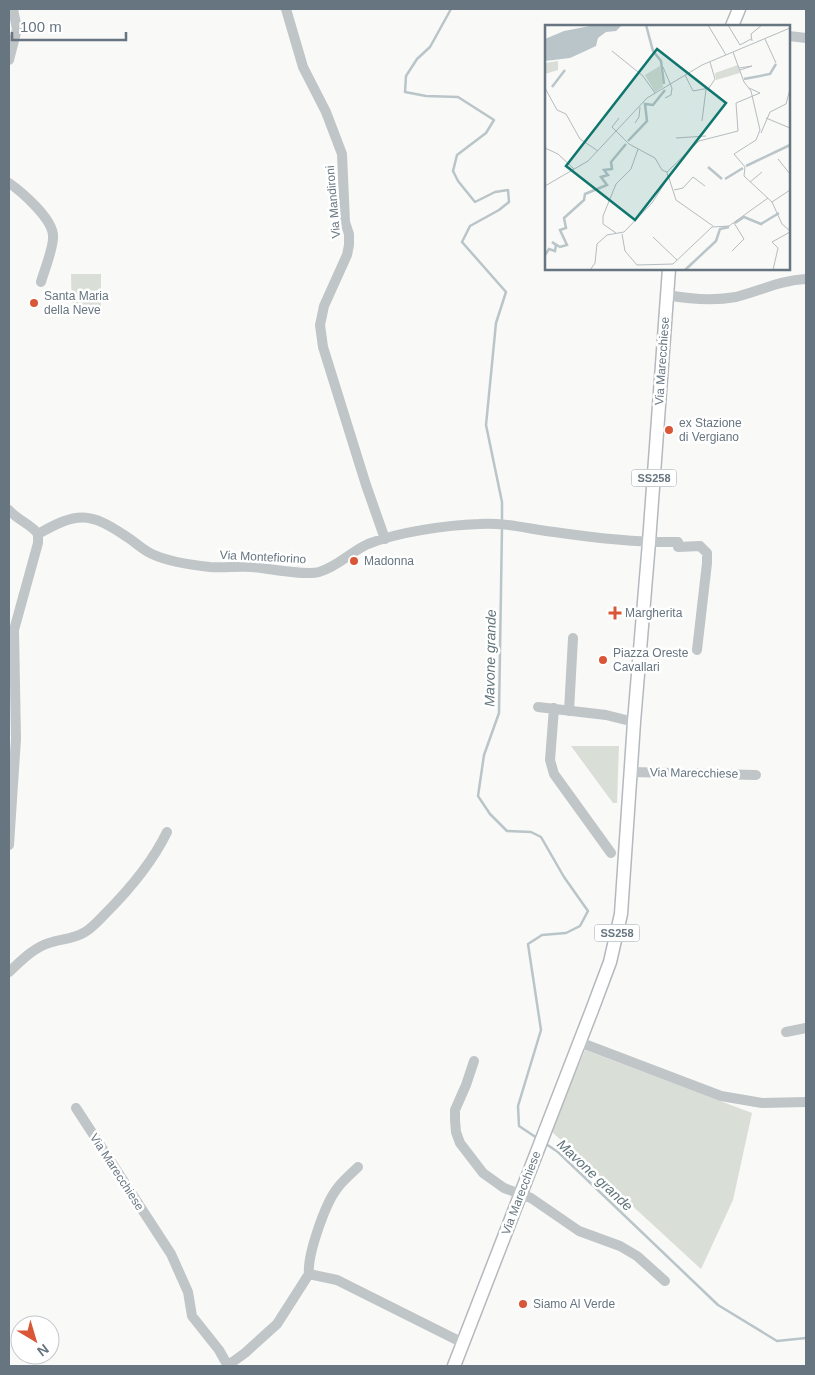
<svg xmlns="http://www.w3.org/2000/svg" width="815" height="1375" font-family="Helvetica,sans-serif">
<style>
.green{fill:#d9ded6}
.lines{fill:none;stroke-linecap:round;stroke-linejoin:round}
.stream{stroke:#b9c5c8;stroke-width:2.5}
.major-casing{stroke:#b4b9bd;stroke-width:15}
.minor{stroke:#c0c5c8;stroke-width:10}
.major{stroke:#fff;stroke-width:12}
.poi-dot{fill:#d95736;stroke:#fff;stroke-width:2}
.labels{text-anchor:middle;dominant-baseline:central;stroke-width:5;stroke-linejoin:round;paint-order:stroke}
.shield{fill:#fff;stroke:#949ea6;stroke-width:1}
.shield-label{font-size:11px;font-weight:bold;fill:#667580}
.street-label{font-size:12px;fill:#667580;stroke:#fff}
.poi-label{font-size:12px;fill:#667580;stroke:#fff;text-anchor:start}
.water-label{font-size:14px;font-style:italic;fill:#60747a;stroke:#fff}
.inset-river{fill:none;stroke:#b9c5c8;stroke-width:2.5}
.inset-road{fill:none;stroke:#b5bcc0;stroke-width:1}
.view{fill:#0f766e;fill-opacity:0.15;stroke:#0f766e;stroke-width:2.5}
.inset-edge{fill:none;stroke:#667580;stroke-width:2.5}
</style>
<rect width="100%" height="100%" fill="#f9f9f7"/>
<!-- green -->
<path class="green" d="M 71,274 L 101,274 L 101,311 L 72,311 Z
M 571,746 L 619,746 L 617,803 L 613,803 Z
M 585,1050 L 752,1113 L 733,1200 L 701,1269 L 551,1131 Z"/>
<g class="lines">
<!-- stream -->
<path class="stream" d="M 451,9 L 430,47 L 417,59 L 406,76 L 405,92 L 426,96 L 458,97 L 494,120 L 486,133 L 457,155 L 453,171 L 458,181 L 475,202 L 495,192 L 508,190 L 509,202 L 499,210 L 470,226 L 462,242 L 506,292 L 496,323 L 486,425 L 502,502 L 502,522
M 502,527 L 499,713 L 484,755 L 478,796 L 490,814 L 507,831 L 531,832 L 541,837 L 564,877 L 588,911 L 580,926 L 566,933 L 542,935 L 528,944 L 541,1030 L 518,1106 L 519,1126 L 537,1138
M 546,1144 L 558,1152 L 718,1305 L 777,1341 L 806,1338"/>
<!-- major casing -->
<g class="major-casing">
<path id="major" d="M 732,26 L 739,9
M 454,1366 L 592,1010 L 610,962 L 621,914 L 634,722 L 649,542 L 669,269"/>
</g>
<!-- minor -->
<path class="minor" d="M 286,9 L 303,67 L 326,112 L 342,154 L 345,222 L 349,234 L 349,245 L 347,255 L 324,306 L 320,325 L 323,347 L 366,485 L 385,539
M 789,36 L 806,38
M 9,60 L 17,29 L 13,9
M 9,183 C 22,192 53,219 53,236 C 54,247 44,271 41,282
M 667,295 C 689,299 714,301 736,297 C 760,291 781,280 806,279
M 9,510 C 17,520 31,524 38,534
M 38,534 C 77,512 89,511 127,537 C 135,542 143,550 152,554 C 169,562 191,565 210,567 C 224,568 238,566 252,567 C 268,568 305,576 319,572 C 339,566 350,552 368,544 C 398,532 447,525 479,524 C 504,522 529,529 554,532 C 595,538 636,543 678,542 L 678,547 L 700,546 L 707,553 L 707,563 L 697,650
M 538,707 L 606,715 L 634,722
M 554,708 L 550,760 L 554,774 L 611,853
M 569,711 L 573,638
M 631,772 L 756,775
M 9,845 L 16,739 L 14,630 L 38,543 L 38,534
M 9,972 C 21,961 33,948 49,943 C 61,939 74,939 85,932 C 92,928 99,920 105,914 C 129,890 152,863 167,832
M 786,1032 L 806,1028
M 579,1042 L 721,1096 L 762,1103 L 806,1102
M 474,1061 L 466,1085 L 455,1110 L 455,1120 L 456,1132 L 460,1143 L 483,1173 L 504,1188 L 531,1198 L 579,1231 L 620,1246 L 637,1256 L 665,1281
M 76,1108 L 171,1254 L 188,1292 L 192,1316 L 219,1350 L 228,1366
M 309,1274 C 307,1255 325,1205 336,1190 C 342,1181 351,1174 358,1167
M 227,1366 L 245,1353 L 277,1324 L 309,1274 L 337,1280 L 463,1343"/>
<!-- major -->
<use href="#major" class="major"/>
</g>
<!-- markers -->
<g class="poi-dot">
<circle cx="34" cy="303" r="5"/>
<circle cx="669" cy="430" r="5"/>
<circle cx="354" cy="561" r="5"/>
<path d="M612.5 605.5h5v5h5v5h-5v5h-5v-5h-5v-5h5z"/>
<circle cx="603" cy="660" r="5"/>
<circle cx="523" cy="1304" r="5"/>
</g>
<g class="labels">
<!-- shield labels -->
<g class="shield">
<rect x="631.5" y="469.5" width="45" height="17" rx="4"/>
<rect x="594.5" y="924.5" width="45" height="17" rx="4"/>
</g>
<g class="shield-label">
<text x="654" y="478">SS258</text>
<text x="617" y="933">SS258</text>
</g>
<!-- street labels -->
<g class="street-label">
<text transform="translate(333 202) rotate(-95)">Via Mandironi</text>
<text transform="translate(662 361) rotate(-86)">Via Marecchiese</text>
<text transform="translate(263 557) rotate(3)">Via Montefiorino</text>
<text transform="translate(694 773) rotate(1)">Via Marecchiese</text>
<text transform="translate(117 1172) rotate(57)">Via Marecchiese</text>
<text transform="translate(521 1193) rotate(-69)">Via Marecchiese</text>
</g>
<!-- poi labels -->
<g class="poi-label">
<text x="44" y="296">Santa Maria<tspan x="44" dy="14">della Neve</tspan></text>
<text x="679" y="423">ex Stazione<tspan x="679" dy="14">di Vergiano</tspan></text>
<text x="364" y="561">Madonna</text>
<text x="625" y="613">Margherita</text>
<text x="613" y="653">Piazza Oreste<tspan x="613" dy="14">Cavallari</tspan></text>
<text x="533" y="1304">Siamo Al Verde</text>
</g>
<!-- water labels -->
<g class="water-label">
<text transform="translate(490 658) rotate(-89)">Mavone grande</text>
<text transform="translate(595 1175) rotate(43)">Mavone grande</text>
</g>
</g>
<!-- overview -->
<g transform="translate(545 25)">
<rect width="245" height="245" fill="#f9f9f7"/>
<path d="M 13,36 L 13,45 L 0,49 L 0,38 ZM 193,40 L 195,48 L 171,55 L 170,48 ZM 115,41 L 118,62 L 110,67 L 100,50 Z" fill="#d9ded6"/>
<path d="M 50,0 L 77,0 L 71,6 L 61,7 L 53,13 L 51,21 L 36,28 L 25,33 L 0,36 L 0,14 L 19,6 Z" fill="#b9c5c8"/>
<path class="inset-river" d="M 101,0 L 108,26 L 116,36 L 119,59M 199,54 L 225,49 L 231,39M 7,62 L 20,45M 83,116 L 102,96 L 100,79 L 108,80 L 120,65M 201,141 L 245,120M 163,142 L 177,154M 180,154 L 198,143M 190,198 L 199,192 L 216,199 L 234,188M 0,230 L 4,224 L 10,226 L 11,220 L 7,217 L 15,222 L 22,220 L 15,205 L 21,203 L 19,193 L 39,175 L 40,169 L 62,160 L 56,152 L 63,150 L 59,145 L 67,144 L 66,137 L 81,119M 140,245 L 171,216 L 175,204 L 184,202"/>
<path class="inset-road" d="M 163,0 L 181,30M 183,0 L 195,20 L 206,14M 220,14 L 231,38M 207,16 L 206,9 L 217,0M 67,26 L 98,51 L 110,68M 188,27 L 199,57 L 206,66 L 215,105 L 211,115 L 189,129 L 200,142 L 199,151 L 227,177 L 237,199 L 245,206M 118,42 L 127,63 L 126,70 L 120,73M 194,43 L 207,41 L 195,45M 140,50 L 148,66 L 164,63 L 170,54 L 165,37M 0,63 L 12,85 L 21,89 L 35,114 L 53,126M 221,93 L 245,103M 157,96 L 161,64M 90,98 L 94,92 L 95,82M 216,108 L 225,87 L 241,79 L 245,64M 131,113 L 161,111M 0,123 L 13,129 L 29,144M 233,134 L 245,149M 122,147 L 154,116 L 193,106 L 191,78 L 215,68 L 204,63M 123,150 L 131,175 L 168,201M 205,157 L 217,147M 0,161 L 43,136 L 102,73 L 157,40 L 245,3M 129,165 L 138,163 L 148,152 L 160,161M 227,177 L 245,165M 71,208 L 58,199 L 58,191 L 71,159 L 86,144 L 93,124M 77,209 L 80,226 L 92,240 L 128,239 L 167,202 L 184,201 L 223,173M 108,212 L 132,235M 187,226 L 199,214 L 189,198M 45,245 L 50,238 L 52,219 L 62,210 L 79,207 L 107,178 L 123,153 L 122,147 L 117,145 L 110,133 L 84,119 L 67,102 L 74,93M 228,245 L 233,223 L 227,217 L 245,207"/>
<path class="view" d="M 112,24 L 181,78 L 90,195 L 21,141 Z"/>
<rect width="245" height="245" class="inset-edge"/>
</g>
<!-- border -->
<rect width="815" height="1375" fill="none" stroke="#667580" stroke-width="20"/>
<!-- north arrow -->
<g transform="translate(35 1340) rotate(142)"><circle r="24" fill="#ffffff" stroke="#c2c8cc"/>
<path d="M0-4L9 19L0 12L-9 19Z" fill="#d95736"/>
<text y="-8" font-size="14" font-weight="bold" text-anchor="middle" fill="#667580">N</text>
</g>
<!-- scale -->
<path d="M12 32v8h114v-8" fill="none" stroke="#667580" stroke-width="2.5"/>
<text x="20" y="32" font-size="15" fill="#667580" stroke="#ffffff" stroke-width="4" paint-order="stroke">100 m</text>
</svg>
